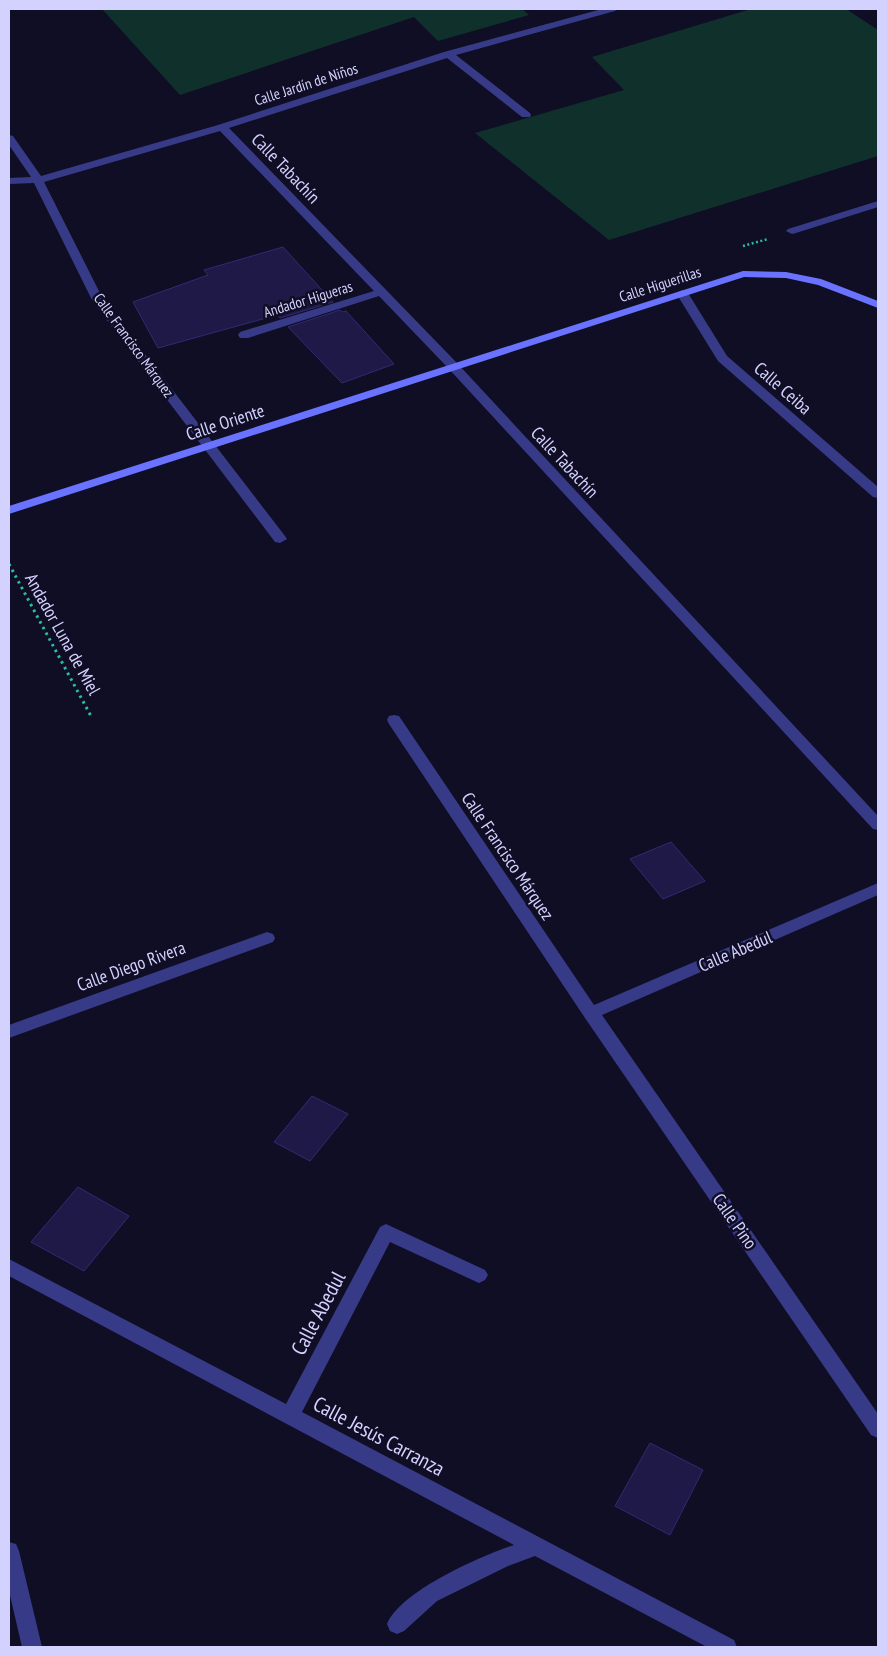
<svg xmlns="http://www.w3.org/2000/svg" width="887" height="1656" font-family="'PT Sans Narrow',sans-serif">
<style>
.green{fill:#10302c}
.building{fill:#1e1947;stroke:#322a74}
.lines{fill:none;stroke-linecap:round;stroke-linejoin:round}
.path-far1{stroke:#29bca6;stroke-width:2.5;stroke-dasharray:2 2.5;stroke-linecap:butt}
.path{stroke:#29bca6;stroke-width:3;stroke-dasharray:2.5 4;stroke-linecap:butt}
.street{fill:#373b87;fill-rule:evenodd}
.secondary{fill:#6973ff;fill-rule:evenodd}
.labels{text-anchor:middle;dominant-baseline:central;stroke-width:5;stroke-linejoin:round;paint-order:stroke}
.far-street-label{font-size:15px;fill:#d3d2ff;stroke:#100e25}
.street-label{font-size:18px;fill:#d3d2ff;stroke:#100e25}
.near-street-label{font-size:21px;fill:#d3d2ff;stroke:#100e25}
</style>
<rect width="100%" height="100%" fill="#100e25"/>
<!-- green -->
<path class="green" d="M 102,9 L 522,9 L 529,15 L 438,41 L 414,17 L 180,95 Z
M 751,9 L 846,9 L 878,30 L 878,156 L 609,240 L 475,133 L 624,90 L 592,57 Z"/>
<!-- building -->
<path class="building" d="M 283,247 L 333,302 L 280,318 L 277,315 L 158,348 L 133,302 L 208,275 L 204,270 Z
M 340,310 L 342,312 L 346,311 L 394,364 L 342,383 L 288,327 Z
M 671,842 L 705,881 L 663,899 L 630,859 Z
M 312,1096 L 348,1114 L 310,1161 L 274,1142 Z
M 78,1187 L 129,1216 L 84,1271 L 31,1242 Z
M 650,1443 L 703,1470 L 670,1535 L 615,1506 Z"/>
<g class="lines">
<!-- path-far1 -->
<path class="path-far1" d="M 743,246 L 768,239"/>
<!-- path -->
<path class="path" d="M 9,564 L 92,718"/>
<!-- street -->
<path class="street" d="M 602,9 L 617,9 L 615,11 L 456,55 L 530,113 L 531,115 L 530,117 L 522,117 L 447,58 L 229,128 L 457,363 L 878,816 L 878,830 L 873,829 L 449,369 L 379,296 L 248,338 L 240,338 L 238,335 L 240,332 L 374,291 L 220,131 L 44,182 L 104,301 L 285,536 L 287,539 L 280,543 L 275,542 L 93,302 L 34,183 L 9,184 L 9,178 L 31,177 L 9,145 L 9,135 L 13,136 L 41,176 L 218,125 L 444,52 Z
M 878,201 L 878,207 L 796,233 L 792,234 L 786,231 L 788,229 Z
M 682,290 L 688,293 L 727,356 L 878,487 L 878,498 L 873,497 L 718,361 L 676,293 Z
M 394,715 L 399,716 L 594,1005 L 878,883 L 878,895 L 602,1015 L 878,1414 L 878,1438 L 871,1435 L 585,1018 L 389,724 L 387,720 L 389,716 Z
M 267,932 L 273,934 L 275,938 L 273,942 L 9,1038 L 9,1025 Z
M 386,1224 L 485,1270 L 488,1275 L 485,1280 L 479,1283 L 390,1242 L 302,1412 L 734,1640 L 737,1647 L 707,1647 L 535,1556 L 508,1566 L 437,1601 L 404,1631 L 397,1634 L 390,1631 L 387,1624 C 401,1591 481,1556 514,1545 L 9,1276 L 9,1259 L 286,1404 L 380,1227 Z
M 9,1542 L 16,1544 L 19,1551 L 42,1647 L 22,1647 L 9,1591 Z"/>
<!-- secondary -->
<path class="secondary" d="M 743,271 L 786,272 L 821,279 L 878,301 L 878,308 L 818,285 L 786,278 L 744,277 L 9,514 L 9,506 Z"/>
</g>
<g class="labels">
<!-- far-street labels -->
<g class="far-street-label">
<text transform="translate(306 84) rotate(-18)">Calle Jardín de Niños</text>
<text transform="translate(660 284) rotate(-18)">Calle Higuerillas</text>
<text transform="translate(308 299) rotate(-17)">Andador Higueras</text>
<text transform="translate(134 345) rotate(54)">Calle Francisco Márquez</text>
</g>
<!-- street labels -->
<g class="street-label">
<text transform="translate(286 168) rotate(46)">Calle Tabachín</text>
<text transform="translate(783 388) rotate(41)">Calle Ceiba</text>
<text transform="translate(225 422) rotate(-18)">Calle Oriente</text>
<text transform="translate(565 462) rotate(47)">Calle Tabachín</text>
<text transform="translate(63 634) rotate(61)">Andador Luna de Miel</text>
<text transform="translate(508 856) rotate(56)">Calle Francisco Márquez</text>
<text transform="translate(735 951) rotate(-23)">Calle Abedul</text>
<text transform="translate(131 966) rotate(-20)">Calle Diego Rivera</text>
<text transform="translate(735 1221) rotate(55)">Calle Pino</text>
</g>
<!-- near-street labels -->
<g class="near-street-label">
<text transform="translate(318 1313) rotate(-62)">Calle Abedul</text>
<text transform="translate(379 1436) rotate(28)">Calle Jesús Carranza</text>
</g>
</g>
<!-- border -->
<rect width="887" height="1656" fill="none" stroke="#d3d2ff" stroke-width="20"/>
</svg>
